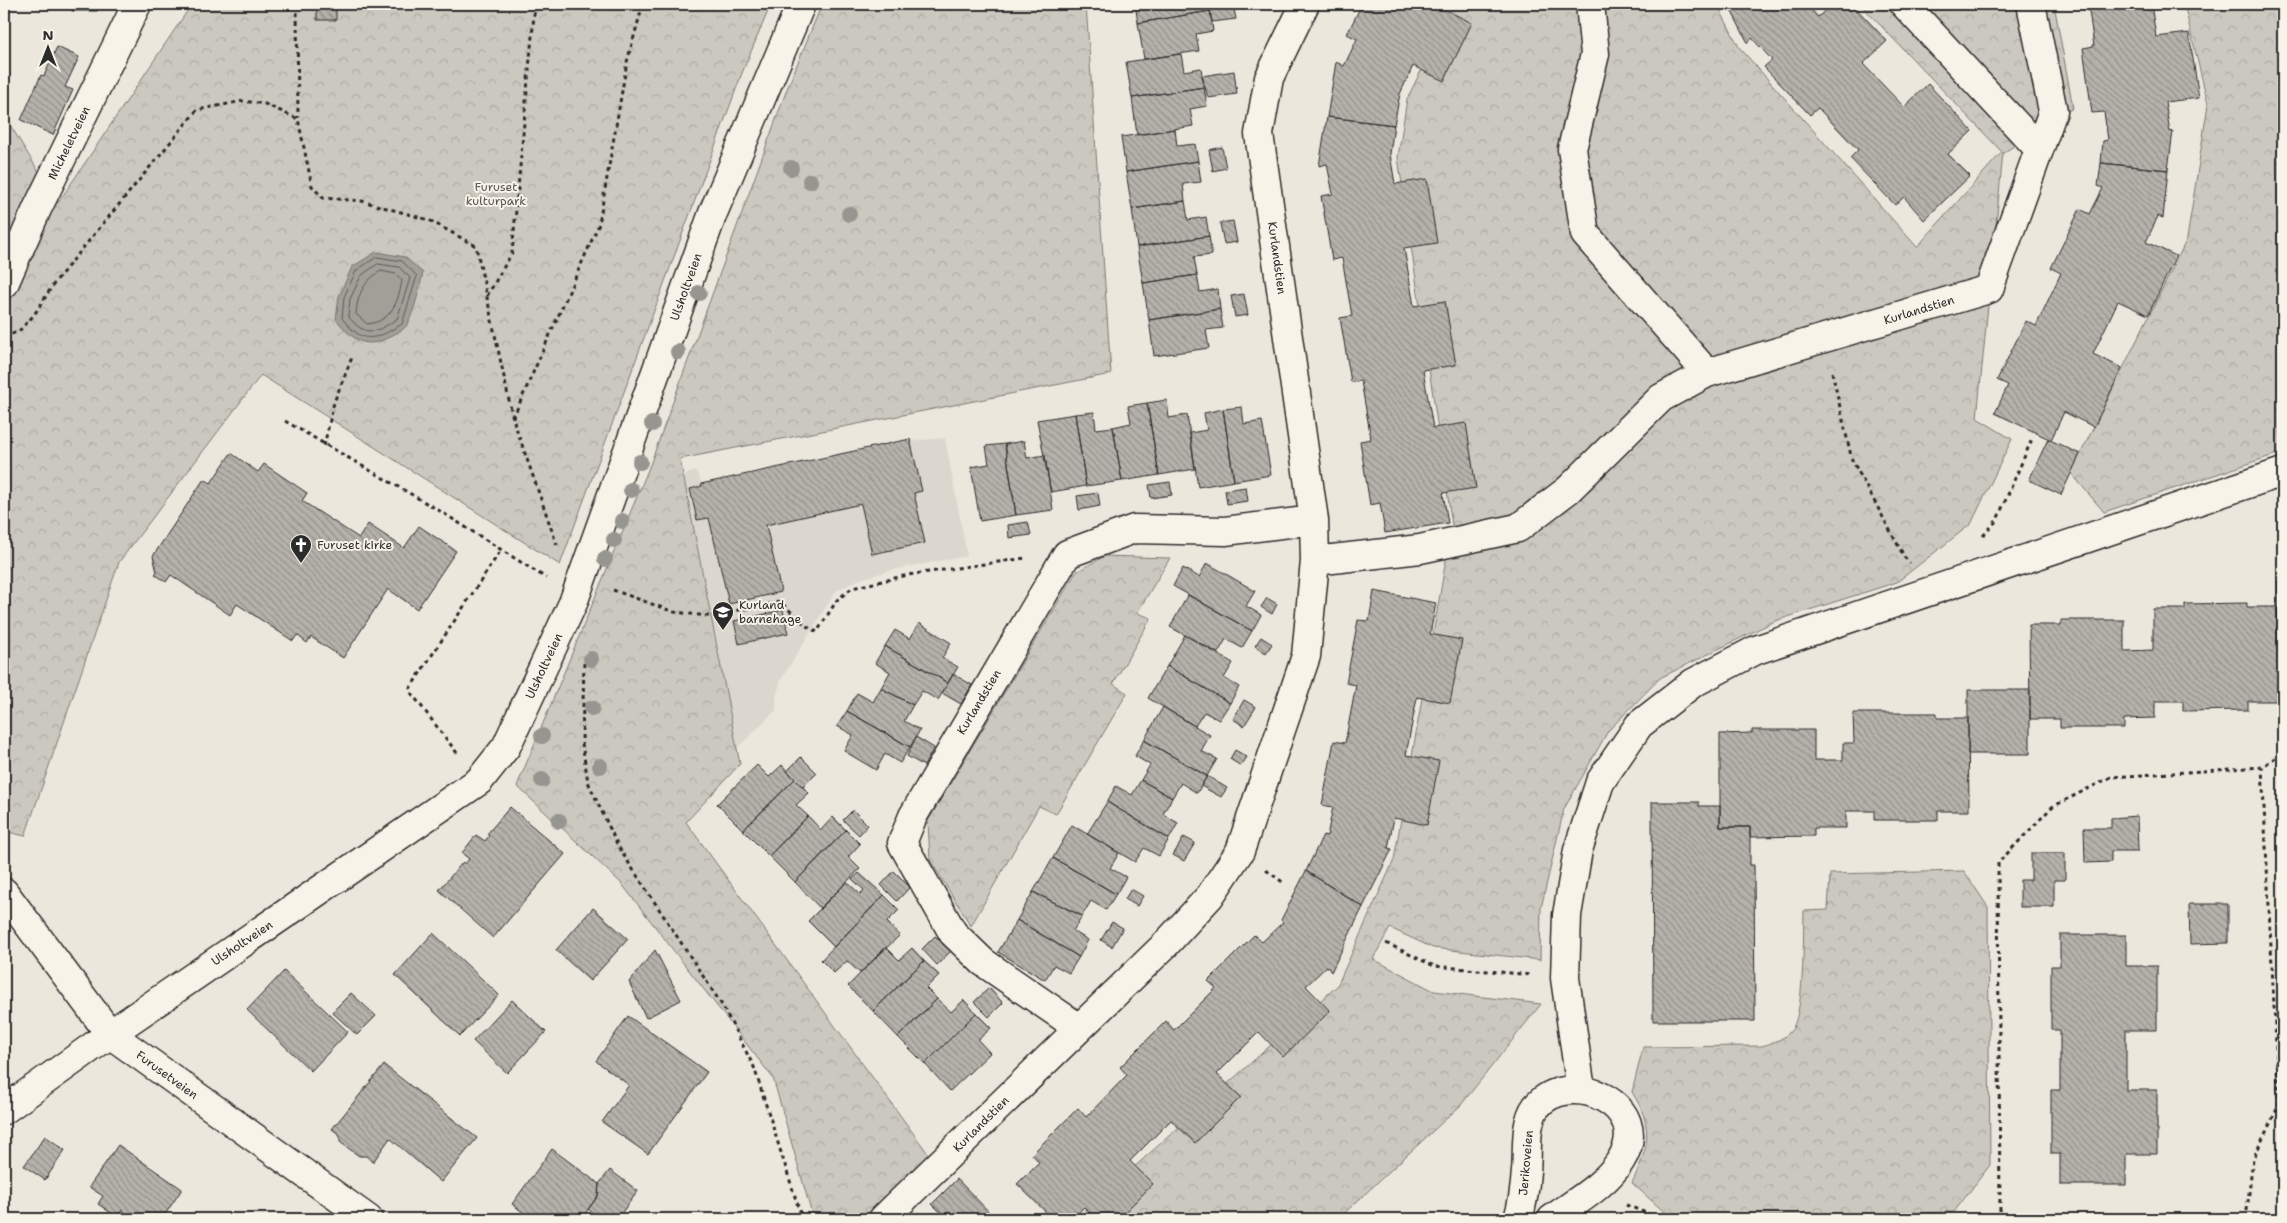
<svg xmlns="http://www.w3.org/2000/svg" width="2287" height="1223" font-family="'Shantell Sans',sans-serif">
<style>
.built{fill:#dbd7ce}
.forest{fill:url(#forest-crowns);stroke:#7b7a75}
.water{fill:#a29f98;stroke:#72716c}
.lines{fill:none;stroke-linecap:round;stroke-linejoin:round}
.shore{stroke:#5b5957;stroke-width:1}
.building{fill:url(#building-back-hatch);stroke:#2b2b2b}
.minor-casing{stroke:#2b2b2b;stroke-width:31}
.path{stroke:#2b2b2b;stroke-width:3;stroke-dasharray:4 4;stroke-linecap:butt}
.minor{stroke:#f7f3e8;stroke-width:28}
.tree{fill:#97958f}
.labels{text-anchor:middle;dominant-baseline:central;stroke-width:4;stroke-linejoin:round;paint-order:stroke}
.street-label{font-size:12px;fill:#2b2b2b;stroke:#f7f3e8}
.park-label{font-size:12px;fill:#535250;stroke:#f7f3e8}
.poi-label{font-size:12px;fill:#2b2b2b;stroke:#f7f3e8;text-anchor:start}
</style>
<defs>
<pattern id="forest-crowns" width="20" height="18" patternUnits="userSpaceOnUse" patternTransform="scale(1.25)"><rect width="20" height="18" fill="#cbc8bf"/><path d="M2 6a3 3 0 1 1 6 0M12 15a3 3 0 1 1 6 0" fill="none" stroke="#aeaca4"/></pattern>
<pattern id="building-back-hatch" width="6" height="6" patternUnits="userSpaceOnUse" patternTransform="scale(1.25)"><rect width="6" height="6" fill="#b5b2ab"/><path d="M-1 5l2 2M0 0l6 6M5-1l2 2" fill="none" stroke="#93918b"/></pattern>
</defs>
<rect width="100%" height="100%" fill="#ebe7dd"/>
<filter id="ink" filterUnits="userSpaceOnUse"><feTurbulence type="fractalNoise" baseFrequency=".02" numOctaves="2"/><feDisplacementMap in="SourceGraphic" scale="10" xChannelSelector="R" yChannelSelector="G"/><feConvolveMatrix kernelMatrix="1 2 1 2 8 2 1 2 1" color-interpolation-filters="sRGB"/></filter>
<g filter="url(#ink)">
<!-- built -->
<path class="built" d="M 945,438 L 967,556 L 896,569 L 860,579 L 836,591 L 781,680 L 776,697 L 776,710 L 669,815 L 645,593 L 686,474 L 696,471 L 702,484 L 910,439 L 911,441 Z"/>
<!-- forest -->
<path class="forest" d="M 192,4 L 771,4 L 742,73 L 560,565 L 261,375 L 119,562 L 25,836 L 4,831 L 4,115 L 58,203 Z
M 822,4 L 1086,4 L 1111,374 L 680,459 L 740,764 L 686,822 L 932,1159 L 871,1219 L 813,1218 L 773,1078 L 621,883 L 517,786 L 650,465 L 787,89 Z
M 1454,4 L 1717,4 L 1739,47 L 1917,247 L 2002,152 L 1860,4 L 2054,4 L 2073,108 L 2003,153 L 1977,418 L 2012,439 L 1971,524 L 1897,582 L 1775,621 L 1660,678 L 1608,731 L 1564,809 L 1541,908 L 1540,960 L 1433,948 L 1390,928 L 1373,959 L 1434,991 L 1541,1004 L 1461,1105 L 1338,1219 L 1076,1219 L 1337,986 L 1394,860 L 1452,525 L 1398,157 L 1407,99 Z
M 2184,4 L 2283,4 L 2283,452 L 2104,512 L 2071,473 L 2187,239 L 2208,104 Z
M 1105,556 L 1170,558 L 1137,613 L 1151,618 L 1113,684 L 1127,693 L 1056,814 L 1039,806 L 971,926 L 930,860 L 928,821 L 1076,572 Z
M 1964,871 L 1988,907 L 1990,1165 L 1954,1212 L 1671,1218 L 1632,1183 C 1649,1147 1654,1127 1632,1092 L 1643,1047 L 1762,1046 C 1772,1043 1782,1040 1790,1032 C 1805,1017 1803,935 1804,911 L 1828,910 L 1830,874 Z"/>
<!-- water -->
<path class="water" d="M 376,252 L 405,257 L 423,273 C 419,290 415,309 407,325 C 404,330 396,333 391,336 C 365,351 353,340 336,319 L 339,296 L 352,267 Z"/>
<g class="lines">
<!-- shore -->
<path class="shore" d="M 377,257 L 402,261 L 417,276 L 402,324 C 375,340 363,346 342,318 L 344,297 L 356,271 Z
M 378,264 L 399,267 L 410,278 L 397,319 C 376,333 365,338 348,316 L 350,299 L 361,276 Z
M 381,271 L 396,274 L 402,280 C 399,301 391,322 367,324 L 356,314 C 357,296 364,280 381,271 Z"/>
</g>
<!-- building -->
<path class="building" d="M 72,4 L 105,4 L 97,11 L 72,11 Z
M 317,4 L 336,4 L 336,20 L 317,20 Z
M 1135,4 L 1209,4 L 1210,11 L 1138,23 Z
M 1209,4 L 1233,4 L 1236,19 L 1212,22 Z
M 1362,4 L 1444,4 L 1442,8 L 1472,23 L 1444,81 L 1413,66 L 1400,94 L 1394,125 L 1327,117 L 1336,62 L 1344,66 L 1357,39 L 1347,34 Z
M 1728,4 L 1806,4 L 1818,17 L 1832,4 L 1852,4 L 1887,41 L 1863,64 L 1904,107 L 1928,84 L 1972,131 L 1948,154 L 1970,176 L 1924,220 L 1904,197 L 1895,205 L 1850,158 L 1858,150 L 1818,108 L 1810,115 L 1764,67 L 1772,60 L 1752,38 L 1748,43 Z
M 2088,4 L 2151,4 L 2156,37 L 2189,33 L 2199,98 L 2165,102 L 2170,132 L 2173,131 L 2168,170 L 2101,163 L 2103,141 L 2108,140 L 2104,112 L 2092,113 L 2083,48 L 2094,46 Z
M 1210,11 L 1213,31 L 1196,34 L 1199,51 L 1144,59 L 1138,23 Z
M 57,47 L 79,57 L 65,87 L 73,90 L 53,135 L 21,120 L 41,75 L 44,76 Z
M 1181,54 L 1184,71 L 1201,68 L 1204,87 L 1132,98 L 1126,62 Z
M 1234,71 L 1237,94 L 1208,98 L 1202,76 Z
M 1204,87 L 1207,106 L 1190,109 L 1193,126 L 1137,135 L 1132,98 Z
M 1327,117 L 1394,125 L 1390,154 L 1395,184 L 1427,179 L 1437,243 L 1404,248 L 1414,306 L 1445,301 L 1456,365 L 1423,370 L 1433,428 L 1466,423 L 1476,488 L 1443,493 L 1448,523 L 1385,533 L 1380,503 L 1370,505 L 1360,441 L 1371,439 L 1361,381 L 1351,382 L 1340,318 L 1352,316 L 1342,258 L 1332,260 L 1321,196 L 1333,194 L 1327,164 L 1319,166 Z
M 1175,129 L 1177,146 L 1195,144 L 1198,161 L 1126,172 L 1121,137 Z
M 1222,147 L 1226,168 L 1213,171 L 1209,150 Z
M 1198,161 L 1201,182 L 1183,184 L 1185,201 L 1132,209 L 1126,172 Z
M 2101,163 L 2168,170 L 2163,218 L 2158,216 L 2146,242 L 2176,256 L 2148,315 L 2118,301 L 2093,354 L 2122,368 L 2094,427 L 2064,412 L 2051,440 L 1995,413 L 2008,385 L 1997,380 L 2026,321 L 2036,326 L 2061,273 L 2051,268 L 2080,209 L 2090,214 L 2103,188 L 2098,186 Z
M 1185,201 L 1188,220 L 1206,217 L 1209,236 L 1137,247 L 1132,209 Z
M 1233,221 L 1237,242 L 1224,244 L 1220,223 Z
M 1209,236 L 1212,255 L 1194,257 L 1197,275 L 1143,283 L 1137,247 Z
M 1197,275 L 1200,292 L 1218,289 L 1220,309 L 1149,320 L 1143,283 Z
M 1244,294 L 1248,315 L 1235,317 L 1231,296 Z
M 1220,309 L 1223,328 L 1206,330 L 1209,348 L 1154,356 L 1149,320 Z
M 1167,400 L 1169,418 L 1187,415 L 1195,469 L 1159,475 L 1147,403 Z
M 1147,403 L 1159,475 L 1122,481 L 1113,427 L 1131,423 L 1128,406 Z
M 1242,407 L 1244,424 L 1262,421 L 1271,475 L 1234,481 L 1223,409 Z
M 1223,409 L 1234,481 L 1198,487 L 1190,433 L 1207,430 L 1204,413 Z
M 1094,412 L 1096,429 L 1113,427 L 1122,481 L 1086,486 L 1075,414 Z
M 1075,414 L 1086,486 L 1051,492 L 1037,420 Z
M 910,439 L 922,491 L 914,493 L 925,543 L 872,554 L 861,504 L 766,525 L 781,592 L 729,604 L 709,518 L 697,520 L 690,489 L 702,486 L 701,484 Z
M 2048,439 L 2080,454 L 2061,495 L 2029,480 Z
M 1024,441 L 1027,458 L 1045,455 L 1053,510 L 1016,515 L 1005,444 Z
M 1005,444 L 1016,515 L 980,521 L 971,467 L 989,464 L 986,446 Z
M 231,453 L 258,472 L 264,464 L 307,493 L 302,501 L 359,538 L 368,524 L 404,548 L 419,526 L 456,551 L 417,609 L 388,589 L 343,658 L 311,637 L 307,643 L 297,635 L 293,641 L 237,604 L 230,615 L 171,575 L 166,582 L 155,574 L 157,572 L 153,556 L 204,479 L 211,483 Z
M 1170,482 L 1172,495 L 1151,498 L 1149,485 Z
M 1246,487 L 1248,501 L 1227,504 L 1225,490 Z
M 1098,493 L 1100,506 L 1079,510 L 1077,496 Z
M 1028,522 L 1031,535 L 1009,538 L 1008,525 Z
M 1207,563 L 1255,591 L 1246,606 L 1261,615 L 1252,631 L 1173,586 L 1183,568 L 1199,577 Z
M 2278,581 L 2283,581 L 2283,644 L 2278,644 Z
M 1374,591 L 1436,603 L 1430,634 L 1462,640 L 1450,703 L 1417,697 L 1406,755 L 1439,761 L 1427,825 L 1394,818 L 1388,848 L 1392,849 L 1363,907 L 1306,871 L 1323,835 L 1327,836 L 1333,807 L 1322,805 L 1334,741 L 1345,743 L 1356,685 L 1346,683 L 1358,620 L 1369,621 Z
M 1188,595 L 1252,631 L 1242,648 L 1226,639 L 1218,653 L 1170,627 Z
M 1267,598 L 1277,604 L 1272,614 L 1261,607 Z
M 2247,603 L 2247,607 L 2278,607 L 2279,701 L 2248,701 L 2248,710 L 2183,711 L 2183,701 L 2155,701 L 2155,718 L 2124,719 L 2124,728 L 2060,728 L 2060,719 L 2030,719 L 2029,625 L 2061,625 L 2061,620 L 2124,620 L 2124,651 L 2153,650 L 2153,609 L 2185,609 L 2185,604 Z
M 783,610 L 788,633 L 739,644 L 734,621 Z
M 919,623 L 951,643 L 942,658 L 958,667 L 948,683 L 885,646 L 895,630 L 910,639 Z
M 1185,635 L 1233,663 L 1224,678 L 1239,687 L 1230,703 L 1167,666 Z
M 1261,637 L 1272,644 L 1266,653 L 1255,646 Z
M 885,646 L 948,683 L 938,700 L 922,691 L 913,705 L 881,688 L 890,672 L 875,663 Z
M 1167,666 L 1230,703 L 1219,720 L 1204,712 L 1195,726 L 1148,698 Z
M 953,674 L 972,685 L 961,704 L 942,693 Z
M 881,688 L 913,705 L 904,721 L 920,730 L 910,747 L 847,711 L 857,693 L 873,702 Z
M 1968,690 L 2030,690 L 2030,754 L 1968,754 Z
M 1244,700 L 1256,707 L 1244,726 L 1233,719 Z
M 1163,707 L 1210,735 L 1201,751 L 1217,759 L 1207,776 L 1144,740 Z
M 847,711 L 910,747 L 900,763 L 885,754 L 876,770 L 844,751 L 853,735 L 837,726 Z
M 1853,713 L 1937,713 L 1937,718 L 1968,718 L 1969,811 L 1938,811 L 1938,820 L 1874,820 L 1874,811 L 1846,811 L 1846,828 L 1814,828 L 1814,836 L 1750,837 L 1750,827 L 1720,827 L 1720,734 L 1752,733 L 1752,730 L 1814,730 L 1814,760 L 1843,760 L 1843,743 L 1854,743 Z
M 916,737 L 934,748 L 924,766 L 907,756 Z
M 1144,740 L 1207,776 L 1197,793 L 1181,783 L 1172,798 L 1141,780 L 1150,765 L 1135,756 Z
M 1235,750 L 1247,757 L 1241,766 L 1230,759 Z
M 801,757 L 817,773 L 803,787 L 787,771 Z
M 757,765 L 769,777 L 782,765 L 795,779 L 743,830 L 717,804 Z
M 1207,776 L 1227,788 L 1221,797 L 1201,786 Z
M 795,779 L 809,793 L 796,805 L 808,816 L 769,856 L 743,830 Z
M 1141,780 L 1172,798 L 1163,814 L 1178,823 L 1169,839 L 1107,802 L 1116,786 L 1132,795 Z
M 1107,802 L 1169,839 L 1159,856 L 1144,848 L 1135,862 L 1087,834 Z
M 1652,802 L 1699,802 L 1699,806 L 1720,806 L 1720,827 L 1750,827 L 1750,865 L 1754,865 L 1755,1021 L 1653,1021 Z
M 510,807 L 565,854 L 493,938 L 439,890 L 463,862 L 465,864 L 469,859 L 462,853 L 476,835 L 485,841 L 489,836 L 487,834 Z
M 853,810 L 868,825 L 859,835 L 843,820 Z
M 808,816 L 821,830 L 833,817 L 846,830 L 795,882 L 769,856 Z
M 2137,816 L 2138,851 L 2111,851 L 2111,862 L 2085,863 L 2084,828 L 2111,828 L 2111,818 Z
M 1072,825 L 1119,853 L 1110,868 L 1126,877 L 1116,894 L 1053,858 Z
M 846,830 L 860,844 L 848,857 L 860,869 L 820,908 L 795,882 Z
M 1184,837 L 1195,843 L 1184,861 L 1173,855 Z
M 2031,853 L 2065,853 L 2065,880 L 2054,880 L 2054,907 L 2020,907 L 2020,880 L 2031,880 Z
M 1053,858 L 1116,894 L 1106,910 L 1091,901 L 1082,916 L 1033,892 Z
M 894,871 L 910,887 L 897,901 L 881,885 Z
M 1306,871 L 1363,907 L 1331,972 L 1327,966 L 1306,986 L 1330,1011 L 1283,1057 L 1259,1032 L 1217,1074 L 1241,1097 L 1195,1143 L 1171,1120 L 1130,1161 L 1153,1184 L 1118,1219 L 1096,1219 L 1084,1207 L 1072,1219 L 1053,1219 L 1017,1184 L 1039,1162 L 1032,1154 L 1078,1108 L 1086,1117 L 1127,1075 L 1120,1067 L 1166,1021 L 1174,1030 L 1216,988 L 1208,981 L 1254,935 L 1262,942 L 1283,922 L 1281,920 Z
M 859,873 L 884,895 L 834,947 L 808,921 L 847,882 L 860,894 L 864,890 L 852,879 Z
M 1131,889 L 1143,896 L 1137,906 L 1125,899 Z
M 1033,892 L 1082,916 L 1073,931 L 1088,940 L 1079,957 L 1017,920 Z
M 884,895 L 899,910 L 887,922 L 900,935 L 860,973 L 847,961 L 834,973 L 821,960 Z
M 2189,904 L 2228,904 L 2228,943 L 2190,944 Z
M 593,908 L 628,939 L 590,981 L 556,950 Z
M 1017,920 L 1079,957 L 1069,973 L 1054,965 L 1045,980 L 998,952 Z
M 1112,922 L 1123,928 L 1112,947 L 1101,940 Z
M 433,933 L 499,995 L 460,1036 L 395,975 Z
M 2060,935 L 2126,935 L 2126,966 L 2157,966 L 2157,1030 L 2126,1030 L 2126,1090 L 2157,1090 L 2157,1154 L 2126,1154 L 2126,1185 L 2060,1185 L 2060,1154 L 2051,1154 L 2051,1090 L 2060,1090 L 2060,1030 L 2051,1030 L 2051,966 L 2060,966 Z
M 935,936 L 951,951 L 937,965 L 922,949 Z
M 886,947 L 899,960 L 912,948 L 924,961 L 873,1011 L 848,986 Z
M 655,950 L 681,1000 L 646,1018 L 629,982 Z
M 924,961 L 939,975 L 926,988 L 937,999 L 898,1037 L 873,1011 Z
M 284,971 L 348,1032 L 311,1071 L 247,1010 Z
M 989,988 L 1003,1003 L 989,1017 L 974,1002 Z
M 351,993 L 376,1016 L 357,1035 L 332,1012 Z
M 937,999 L 951,1012 L 964,1000 L 976,1013 L 925,1064 L 898,1037 Z
M 512,1000 L 546,1032 L 507,1073 L 473,1041 Z
M 976,1013 L 991,1028 L 978,1040 L 990,1053 L 950,1091 L 925,1064 Z
M 628,1016 L 707,1072 L 648,1154 L 602,1122 L 629,1085 L 596,1061 Z
M 384,1065 L 477,1138 L 441,1182 L 390,1138 L 373,1162 L 366,1156 L 359,1156 L 340,1142 L 340,1135 L 332,1129 Z
M 45,1136 L 65,1150 L 45,1180 L 24,1166 Z
M 118,1145 L 182,1189 L 162,1219 L 135,1219 L 122,1210 L 117,1217 L 98,1204 L 103,1196 L 89,1187 Z
M 552,1149 L 599,1184 L 598,1196 L 581,1219 L 532,1219 L 512,1204 Z
M 610,1170 L 638,1191 L 617,1219 L 601,1219 L 588,1209 L 598,1196 L 599,1184 Z
M 957,1179 L 996,1219 L 948,1219 L 932,1204 Z"/>
<g class="lines">
<!-- minor casing -->
<g class="minor-casing">
<path id="minor" d="M 1590,4 L 1595,54 L 1572,149 L 1585,234 L 1707,373
M 1904,4 L 2039,149
M 4,284 L 37,209 L 137,4
M 1315,561 L 1420,549 L 1518,528 L 1568,490 L 1661,398 L 1707,373 L 1989,289 L 2053,111 L 2031,4
M 4,892 L 110,1034 L 368,1219
M 1079,1028 L 983,962 L 953,933 L 902,843 L 913,816 L 1067,554 L 1134,529 L 1225,531 L 1314,520
M 1581,1090 L 1565,978 L 1567,915 L 1578,850 L 1600,782 L 1639,725 L 1693,683 L 1756,650 L 2283,472
M 4,1110 L 110,1034 L 479,781 L 506,747 L 573,603 L 713,213 L 801,4
M 883,1219 L 1165,945 L 1210,896 L 1240,851 L 1306,656 L 1315,561 L 1314,520 L 1259,134 L 1269,78 L 1305,4
M 1518,1219 C 1523,1203 1525,1187 1526,1171 C 1528,1152 1524,1123 1536,1107 C 1570,1066 1655,1106 1621,1160 C 1606,1185 1575,1202 1552,1219"/>
</g>
<!-- path -->
<path class="path" d="M 297,4 L 298,118
M 487,296 L 512,253 L 535,4
M 4,337 L 19,331 L 34,315 L 55,282 L 197,110 L 243,101 L 265,104 L 298,119 L 312,186 L 323,198 L 362,201 L 429,220 L 476,246 L 513,419 L 557,545
M 1832,372 L 1852,460 L 1905,558 L 1910,563
M 513,418 L 599,224 L 627,62 L 643,4
M 285,421 L 440,511 L 546,578
M 324,446 L 334,402 L 353,355
M 1983,536 L 1997,520 L 2032,439
M 613,590 L 674,612 L 708,616 L 780,602 L 808,627 L 817,632 L 837,600 L 852,588 L 908,575 L 1026,558
M 584,663 L 582,743 L 588,782 L 619,848 L 722,1005 L 754,1067 L 802,1219
M 457,753 L 409,690 L 501,550
M 1266,870 L 1284,883
M 1386,943 L 1434,966 L 1532,975
M 1626,1205 L 1661,1219
M 2000,1219 L 1998,863 L 2052,807 L 2111,777 L 2262,767 L 2283,752
M 2246,1219 L 2253,1159 L 2279,1105 L 2262,767"/>
<!-- minor -->
<use href="#minor" class="minor"/>
</g>
<!-- trees -->
<g class="tree">
<circle cx="791" cy="168" r="8"/>
<circle cx="810" cy="181" r="8"/>
<circle cx="849" cy="214" r="8"/>
<circle cx="699" cy="293" r="8"/>
<circle cx="678" cy="352" r="8"/>
<circle cx="652" cy="424" r="8"/>
<circle cx="640" cy="462" r="8"/>
<circle cx="631" cy="490" r="8"/>
<circle cx="622" cy="521" r="8"/>
<circle cx="614" cy="540" r="8"/>
<circle cx="605" cy="559" r="8"/>
<circle cx="591" cy="659" r="8"/>
<circle cx="592" cy="708" r="8"/>
<circle cx="542" cy="736" r="8"/>
<circle cx="600" cy="766" r="8"/>
<circle cx="542" cy="780" r="8"/>
<circle cx="559" cy="821" r="8"/>
</g>
</g>
<!-- icons -->
<defs>
<g id="church-pin" transform="scale(1.125)"><path d="M0 17L-7.5 6A9.5 9.5 0 1 1 7.5 6Z" fill="#2b2b2b" stroke="#f7f3e8"/><path d="M-1.2-6h2.4v3.5h3.3v2.4h-3.3V6h-2.4V-.1h-3.3v-2.4h3.3Z" fill="#fff"/></g>
<g id="school-pin" transform="scale(1.125)"><path d="M0 17L-7.5 6A9.5 9.5 0 1 1 7.5 6Z" fill="#2b2b2b" stroke="#f7f3e8"/><path d="M0-5L7-2L0 1L-7-2ZM-4 1L0 2.5L4 1V4Q0 6-4 4Z" fill="#fff"/></g>
</defs>
<g fill-rule="evenodd">
<use href="#church-pin" x="301" y="545"/>
<use href="#school-pin" x="723" y="612"/>
</g>
<g class="labels">
<!-- street labels -->
<g class="street-label">
<text transform="translate(69 143) rotate(-64)">Micheletveien</text>
<text transform="translate(1277 258) rotate(82)">Kurlandstien</text>
<text transform="translate(686 287) rotate(-70)">Ulsholtveien</text>
<text transform="translate(1919 310) rotate(-17)">Kurlandstien</text>
<text transform="translate(544 666) rotate(-65)">Ulsholtveien</text>
<text transform="translate(979 702) rotate(-59)">Kurlandstien</text>
<text transform="translate(242 943) rotate(-34)">Ulsholtveien</text>
<text transform="translate(167 1075) rotate(36)">Furusetveien</text>
<text transform="translate(981 1124) rotate(-45)">Kurlandstien</text>
<text transform="translate(1526 1163) rotate(-85)">Jerikoveien</text>
</g>
<!-- park labels -->
<g class="park-label">
<text x="496" y="187">Furuset<tspan x="496" dy="14">kulturpark</tspan></text>
</g>
<!-- poi labels -->
<g class="poi-label">
<text x="317" y="545">Furuset kirke</text>
<text x="739" y="605">Kurland<tspan x="739" dy="14">barnehage</tspan></text>
</g>
</g>
<!-- margin -->
<rect width="2287" height="1223" fill="none" stroke="#f7f3e8" stroke-width="20"/>
<rect x="10" y="10" width="2267" height="1203" fill="none" stroke="#2b2b2b" stroke-width="2" filter="url(#ink)"/>
<!-- north arrow -->
<g transform="translate(48 48)" stroke="#f7f3e8" stroke-width="4" paint-order="stroke">
<path d="M0-4L9 19L0 12L-9 19Z" fill="#2b2b2b"/>
<text y="-8" font-size="14" font-weight="bold" text-anchor="middle" fill="#2b2b2b">N</text>
</g>
</svg>
